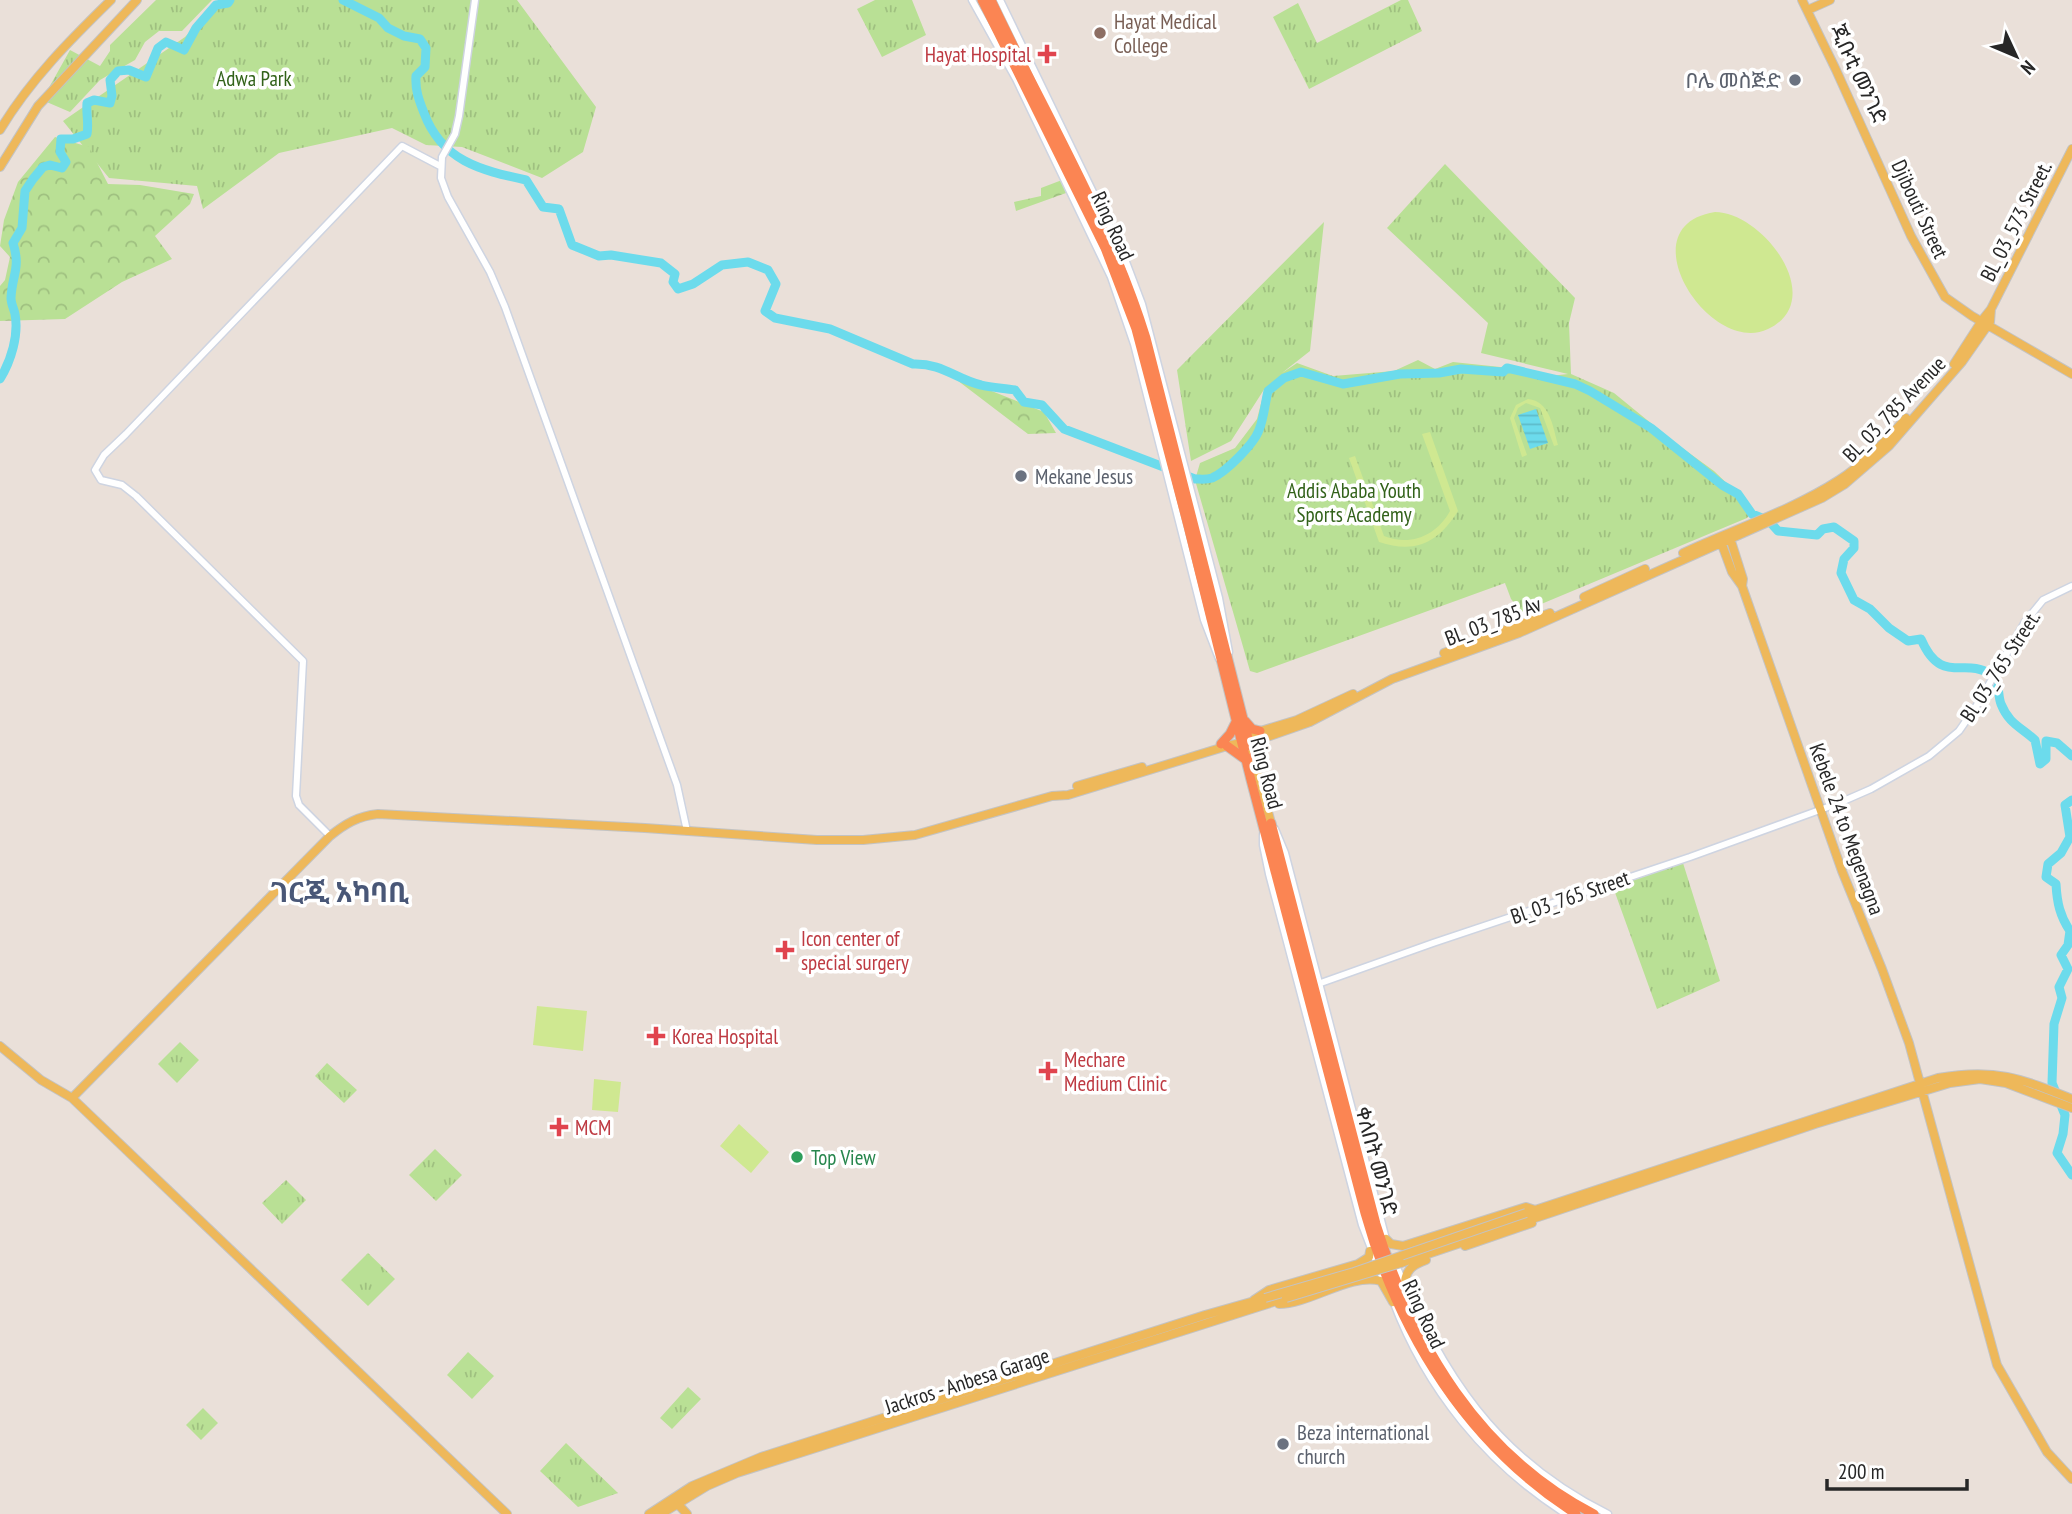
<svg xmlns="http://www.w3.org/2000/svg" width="2072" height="1514" font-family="'PT Sans Narrow','Noto Sans Ethiopic',sans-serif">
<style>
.grass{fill:url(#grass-tufts)}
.forest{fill:url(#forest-crowns)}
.pitch{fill:#cfe891}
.water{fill:url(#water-rules)}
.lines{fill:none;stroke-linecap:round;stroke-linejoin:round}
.river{stroke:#6cdbec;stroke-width:9}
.minor-casing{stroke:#ced4e1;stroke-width:9}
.major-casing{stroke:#c3c3c3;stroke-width:10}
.highway-casing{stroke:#c3c3c3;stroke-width:11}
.minor{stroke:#fff;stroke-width:6}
.major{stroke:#eeb85a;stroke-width:8}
.highway{stroke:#fb8553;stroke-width:9}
.major-bridge-casing{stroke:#c3c3c3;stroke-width:10;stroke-linecap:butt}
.major-bridge{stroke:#eeb85a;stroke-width:8}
.education-dot{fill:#8d6e63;stroke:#fff;stroke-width:2.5}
.health-dot{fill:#e0444e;stroke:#fff;stroke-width:2.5}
.worship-dot{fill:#6b7280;stroke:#fff;stroke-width:2.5}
.leisure-dot{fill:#2e9e5b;stroke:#fff;stroke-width:2.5}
.labels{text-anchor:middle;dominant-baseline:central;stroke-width:7;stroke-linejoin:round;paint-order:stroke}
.education-label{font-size:21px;fill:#785e54;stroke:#fff;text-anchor:start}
.health-label{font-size:21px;fill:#be3a42;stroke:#fff;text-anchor:start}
.street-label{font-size:21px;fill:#272727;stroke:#fff}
.park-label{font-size:21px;fill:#32621a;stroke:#fff}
.worship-label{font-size:21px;fill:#5b616d;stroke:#fff;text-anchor:start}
.leisure-label{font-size:21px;fill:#27864d;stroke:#fff;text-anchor:start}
.district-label{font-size:28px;font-weight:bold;fill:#495777;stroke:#fff}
</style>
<defs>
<pattern id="grass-tufts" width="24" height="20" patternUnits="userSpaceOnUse" patternTransform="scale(1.75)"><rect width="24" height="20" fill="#b9e095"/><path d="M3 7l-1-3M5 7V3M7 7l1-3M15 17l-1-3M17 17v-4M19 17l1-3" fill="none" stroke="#9fc080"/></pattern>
<pattern id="forest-crowns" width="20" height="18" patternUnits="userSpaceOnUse" patternTransform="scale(1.75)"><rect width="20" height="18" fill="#b9e095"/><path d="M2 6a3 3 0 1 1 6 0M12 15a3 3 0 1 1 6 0" fill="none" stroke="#9fc080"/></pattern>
<pattern id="water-rules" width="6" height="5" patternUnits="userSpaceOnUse" patternTransform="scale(1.75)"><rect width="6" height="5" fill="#6cdbec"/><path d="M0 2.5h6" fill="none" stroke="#5ebcca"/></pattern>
</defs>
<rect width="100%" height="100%" fill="#eae0d9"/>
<!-- grass -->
<path class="grass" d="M 156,0 L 212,0 L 182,31 L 159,31 L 145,42 L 135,60 L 100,80 L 70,112 L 42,100 L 70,50 L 100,66 L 110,51 L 110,45 Z
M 221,0 L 517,0 L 596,107 L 583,152 L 542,178 L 462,147 L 426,145 L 392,128 L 279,153 L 203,209 L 197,186 L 109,178 L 63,121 L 185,37 Z
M 875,0 L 912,0 L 926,35 L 882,57 L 857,9 Z
M 1401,0 L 1408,0 L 1422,31 L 1309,89 L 1273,17 L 1298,3 L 1317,43 Z
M 1445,164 L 1575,298 L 1569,323 L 1571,374 L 1614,393 L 1674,442 L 1714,471 L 1740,496 L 1750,514 L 1747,518 L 1522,612 L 1511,599 L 1505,583 L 1257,673 L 1250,671 L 1195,480 L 1200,463 L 1235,448 L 1257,419 L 1265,388 L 1231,441 L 1191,461 L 1177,370 L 1324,222 L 1310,351 L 1282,373 L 1297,363 L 1333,376 L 1394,371 L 1418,360 L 1435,369 L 1453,362 L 1519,369 L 1550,376 L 1568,374 L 1481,353 L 1488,323 L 1387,228 Z
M 1683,863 L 1720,981 L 1657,1009 L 1613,887 Z
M 180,1042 L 199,1060 L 177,1083 L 158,1064 Z
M 327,1063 L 357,1090 L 344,1103 L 315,1076 Z
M 435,1149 L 462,1175 L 436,1201 L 409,1175 Z
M 286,1180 L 306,1200 L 282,1224 L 262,1203 Z
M 368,1253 L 395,1279 L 368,1306 L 341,1280 Z
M 468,1352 L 494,1376 L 472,1399 L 447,1375 Z
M 688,1387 L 701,1399 L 672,1429 L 660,1418 Z
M 203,1408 L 218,1423 L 201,1440 L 186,1425 Z
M 566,1443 L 618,1493 L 578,1507 L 540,1471 Z"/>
<!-- forest -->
<path class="forest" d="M 55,137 L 89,147 L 108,184 L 140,185 L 194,194 L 190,204 L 155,236 L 172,259 L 122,282 L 65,319 L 0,321 L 0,286 L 5,280 L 10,257 L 0,246 L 4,220 L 18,182 Z
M 1062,180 L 1066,193 L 1016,211 L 1014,202 L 1041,196 L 1041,188 Z
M 949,374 L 1044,412 L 1056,433 L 1028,434 Z"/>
<!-- pitch -->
<path class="pitch" d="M 1715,212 C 1763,212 1829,300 1768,329 C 1710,357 1625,226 1715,212 Z
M 1528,399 C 1550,401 1553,427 1558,445 L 1554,446 L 1540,408 L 1526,403 L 1518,408 L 1514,418 L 1527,455 L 1522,457 L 1510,418 L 1516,405 Z
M 1430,432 L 1458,511 C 1438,543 1415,554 1379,542 L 1349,458 L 1355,456 L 1384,536 C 1411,547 1437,535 1450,511 L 1422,434 Z
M 537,1006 L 587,1011 L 583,1051 L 533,1045 Z
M 594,1079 L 621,1082 L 618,1112 L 592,1110 Z
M 739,1124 L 769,1152 L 751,1173 L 720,1146 Z"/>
<!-- water -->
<path class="water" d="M 1536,409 L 1548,443 L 1530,449 L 1518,415 Z"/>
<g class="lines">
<!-- river -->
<path class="river" d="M 343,0 L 379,18 L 388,28 L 404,36 L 420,39 L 426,48 L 425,67 L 416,76 C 415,90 419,100 424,113 C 442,161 480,170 526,180 L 543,207 L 559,209 L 572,245 L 599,256 L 611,255 L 661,263 L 675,274 L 673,282 L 678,289 L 693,284 L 722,265 L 748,262 L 768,270 L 776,284 L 765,311 L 775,318 L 830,329 L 913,364 C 942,363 956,379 981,385 C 992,388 1004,388 1015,390 L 1024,402 L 1042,405 L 1064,429 L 1195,479 C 1200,479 1206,480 1212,478 C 1226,472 1254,444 1259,430 C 1264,418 1265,403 1268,391 L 1284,378 L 1301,372 L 1343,384 L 1400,374 L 1439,373 L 1461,369 L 1503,372 L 1507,368 L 1575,384 L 1590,391 L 1651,428 L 1722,485 L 1738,494 L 1752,514 L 1769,521 L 1778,531 L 1817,535 L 1823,529 L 1834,527 L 1854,541 L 1854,548 L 1844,559 L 1841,573 L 1854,600 L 1870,609 L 1889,628 L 1908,641 L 1921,639 C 1941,686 1965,657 1990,674 C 2001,682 1997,694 2001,704 C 2009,724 2021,727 2035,740 L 2040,764 L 2046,759 L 2046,741 L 2057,743 L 2072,756
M 0,379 C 11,361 19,335 15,314 C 14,309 11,304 11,298 C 12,275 21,268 13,243 L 22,228 L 25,191 L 33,179 L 43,167 L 50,165 L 62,168 L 66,162 L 60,152 L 61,139 L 73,139 L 87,134 C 89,123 86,114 87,103 L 94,100 L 110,103 L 112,96 L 110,80 L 118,71 L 129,70 L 146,77 L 158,48 L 166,42 L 184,50 L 196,28 L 216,5 L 228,3 L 230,0
M 2072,800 L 2065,805 L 2070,837 L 2061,853 L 2048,864 L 2046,877 L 2056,884 C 2057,903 2060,916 2070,931 L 2068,945 L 2061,955 L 2068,969 L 2059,987 L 2062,998 L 2054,1024 L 2052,1083 L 2065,1115 L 2063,1134 L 2057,1153 L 2072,1175"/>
<!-- minor casing -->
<g class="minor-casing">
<path id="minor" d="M 475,0 L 459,116 L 455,134 L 442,157 L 441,178 L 448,197 L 490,272 L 505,307 L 677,785 L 687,831
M 972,0 L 1016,79 L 1111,277 L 1134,344 L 1204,620 L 1219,659
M 1000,0 L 1123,254 L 1142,304 L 1219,598 L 1229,652
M 1275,829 L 1285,853 L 1387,1243
M 1263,834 L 1263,845 L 1269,874 L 1362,1225 L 1384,1282
M 330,836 L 299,805 L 296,796 L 303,661 L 136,496 L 122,485 L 101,480 L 95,470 L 104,455 L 126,434 L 402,146 L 440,166
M 1318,984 L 1433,943 L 1690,857 L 1839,803 L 1871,789 L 1929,756 L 1959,731 L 1977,705 L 2025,622 L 2043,600 L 2072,586
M 1395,1263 C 1444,1376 1494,1457 1608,1514
M 1393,1301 C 1426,1389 1487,1464 1566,1514"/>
</g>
<!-- major casing -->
<g class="major-casing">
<path id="major" d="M 1802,0 L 1836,70 L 1911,236 L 1945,297 L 1972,316 L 2072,374
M 1810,9 L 1830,0
M 0,130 C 30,80 70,40 111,0
M 0,167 L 38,106 L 137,0
M 1954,364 L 1983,319 L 1991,309 L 2072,149
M 1730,538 L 1743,579 L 1742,586 L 1842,871 L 1882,969 L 1909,1043 L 1997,1365 L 2047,1452 L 2072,1479
M 1721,542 L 1732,572 L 1742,586
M 1683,553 C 1734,529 1791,511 1839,480 C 1864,464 1886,441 1906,418
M 1584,597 L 1645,569
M 1444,653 L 1550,613
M 1241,737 L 1297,720 L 1353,694
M 1252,752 L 1271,823
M 1077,786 L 1142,767
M 0,1046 L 41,1080 L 72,1098 L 507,1514
M 72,1098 L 330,836 C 345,824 358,816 378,814 L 645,828 L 817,840 L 863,840 L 915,835 L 1052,796 L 1068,795 L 1227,746 L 1264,738 L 1310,722 L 1392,679 L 1519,633 L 1822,498 L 1845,484 L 1889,446 L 1962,362 L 1990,322 L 1991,309
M 1526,1213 L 1938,1078 C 1995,1068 2020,1078 2072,1099
M 1386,1239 L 1391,1244 L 1403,1246 L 1526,1207 L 1535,1210
M 1465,1246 L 1532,1223
M 1401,1263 L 1815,1124 L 1950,1083 L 1980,1079 L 2006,1083 L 2072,1108
M 1405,1287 C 1404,1271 1412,1265 1426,1260
M 1254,1300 L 1269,1290 L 1358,1264 L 1369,1257 L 1370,1251
M 1279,1304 C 1310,1304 1351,1272 1381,1281 L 1393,1302
M 675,1501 L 687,1514
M 649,1514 L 692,1486 L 761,1457 L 1205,1315 L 1265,1298
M 661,1514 L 707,1486 L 737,1473 L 1286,1298"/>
</g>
<!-- highway casing -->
<g class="highway-casing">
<path id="highway" d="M 982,0 L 1105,248 L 1136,329 L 1188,526 L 1251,780 L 1365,1213 C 1399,1335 1468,1445 1576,1514
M 991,0 C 1044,112 1109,219 1146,338 L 1250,746
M 1245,721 L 1252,729 L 1260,731
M 1221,744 L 1230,734 L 1236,722
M 1227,746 L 1245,759
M 1253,757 L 1264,738
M 1271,823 L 1376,1224 C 1413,1343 1479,1455 1594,1514"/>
</g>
<!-- minor -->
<use href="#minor" class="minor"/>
<!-- major -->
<use href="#major" class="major"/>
<!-- highway -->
<use href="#highway" class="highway"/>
<!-- major-bridge casing -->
<g class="major-bridge-casing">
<path id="major-bridge" d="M 1265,1298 L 1354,1272 L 1526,1213
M 1286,1298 L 1401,1263"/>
</g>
<!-- major-bridge -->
<use href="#major-bridge" class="major-bridge"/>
</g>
<!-- markers -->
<circle class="education-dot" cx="1100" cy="33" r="7"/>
<g class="health-dot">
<path d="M1043.5 43.5h7v7h7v7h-7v7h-7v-7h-7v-7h7z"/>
<path d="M781.5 939.5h7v7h7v7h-7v7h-7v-7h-7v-7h7z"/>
<path d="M652.5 1025.5h7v7h7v7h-7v7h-7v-7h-7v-7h7z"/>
<path d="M1044.5 1060.5h7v7h7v7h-7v7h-7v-7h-7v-7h7z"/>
<path d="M555.5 1116.5h7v7h7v7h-7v7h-7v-7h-7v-7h7z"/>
</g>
<g class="worship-dot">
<circle cx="1795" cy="80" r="7"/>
<circle cx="1021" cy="476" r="7"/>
<circle cx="1283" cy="1444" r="7"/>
</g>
<circle class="leisure-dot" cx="797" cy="1157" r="7"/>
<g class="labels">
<!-- education labels -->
<g class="education-label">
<text x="1114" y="21">Hayat Medical<tspan x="1114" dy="24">College</tspan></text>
</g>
<!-- health labels -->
<g class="health-label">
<text x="1031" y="54" text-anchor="end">Hayat Hospital</text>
<text x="801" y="938">Icon center of<tspan x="801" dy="24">special surgery</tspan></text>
<text x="672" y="1036">Korea Hospital</text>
<text x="1064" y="1059">Mechare<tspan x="1064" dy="24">Medium Clinic</tspan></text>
<text x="575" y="1127">MCM</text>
</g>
<!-- street labels -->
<g class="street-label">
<text transform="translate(1859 74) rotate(65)">ጂቡቲ መንገድ</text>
<text transform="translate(1920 209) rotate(65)">Djibouti Street</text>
<text transform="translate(2016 221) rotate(-63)">BL_03_573 Street.</text>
<text transform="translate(1113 226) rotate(65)">Ring Road</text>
<text transform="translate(1894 409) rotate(-46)">BL_03_785 Avenue</text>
<text transform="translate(1493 621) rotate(-21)">BL_03_785 Av</text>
<text transform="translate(2000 666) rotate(-57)">Bl_03_765 Street.</text>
<text transform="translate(1267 773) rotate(75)">Ring Road</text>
<text transform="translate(1847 829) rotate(70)">Kebele 24 to Megenagna</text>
<text transform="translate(1570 897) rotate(-19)">Bl_03_765 Street</text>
<text transform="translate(1377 1161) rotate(75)">ቀለበት መንገድ</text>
<text transform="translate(1424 1314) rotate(65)">Ring Road</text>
<text transform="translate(967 1381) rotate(-18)">Jackros - Anbesa Garage</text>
</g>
<!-- park labels -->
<g class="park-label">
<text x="254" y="78">Adwa Park</text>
<text x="1354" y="490">Addis Ababa Youth<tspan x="1354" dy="24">Sports Academy</tspan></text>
</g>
<!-- worship labels -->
<g class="worship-label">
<text x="1781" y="80" text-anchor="end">ቦሌ መስጅድ</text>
<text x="1035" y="476">Mekane Jesus</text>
<text x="1297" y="1432">Beza international<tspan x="1297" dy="24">church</tspan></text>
</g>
<!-- leisure labels -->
<g class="leisure-label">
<text x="811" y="1157">Top View</text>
</g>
<!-- district labels -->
<g class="district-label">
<text x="340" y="891">ገርጂ አካባቢ</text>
</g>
</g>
<!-- north arrow -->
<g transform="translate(2016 56) rotate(134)" stroke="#ffffff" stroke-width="5" paint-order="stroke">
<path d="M0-5L12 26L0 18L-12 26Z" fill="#272727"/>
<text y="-10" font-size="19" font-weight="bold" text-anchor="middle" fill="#272727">N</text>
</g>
<!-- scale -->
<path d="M1827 1479v10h140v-10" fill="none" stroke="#272727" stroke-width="3.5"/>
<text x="1838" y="1479" font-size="21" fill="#272727" stroke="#ffffff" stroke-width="5" paint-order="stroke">200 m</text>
</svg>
